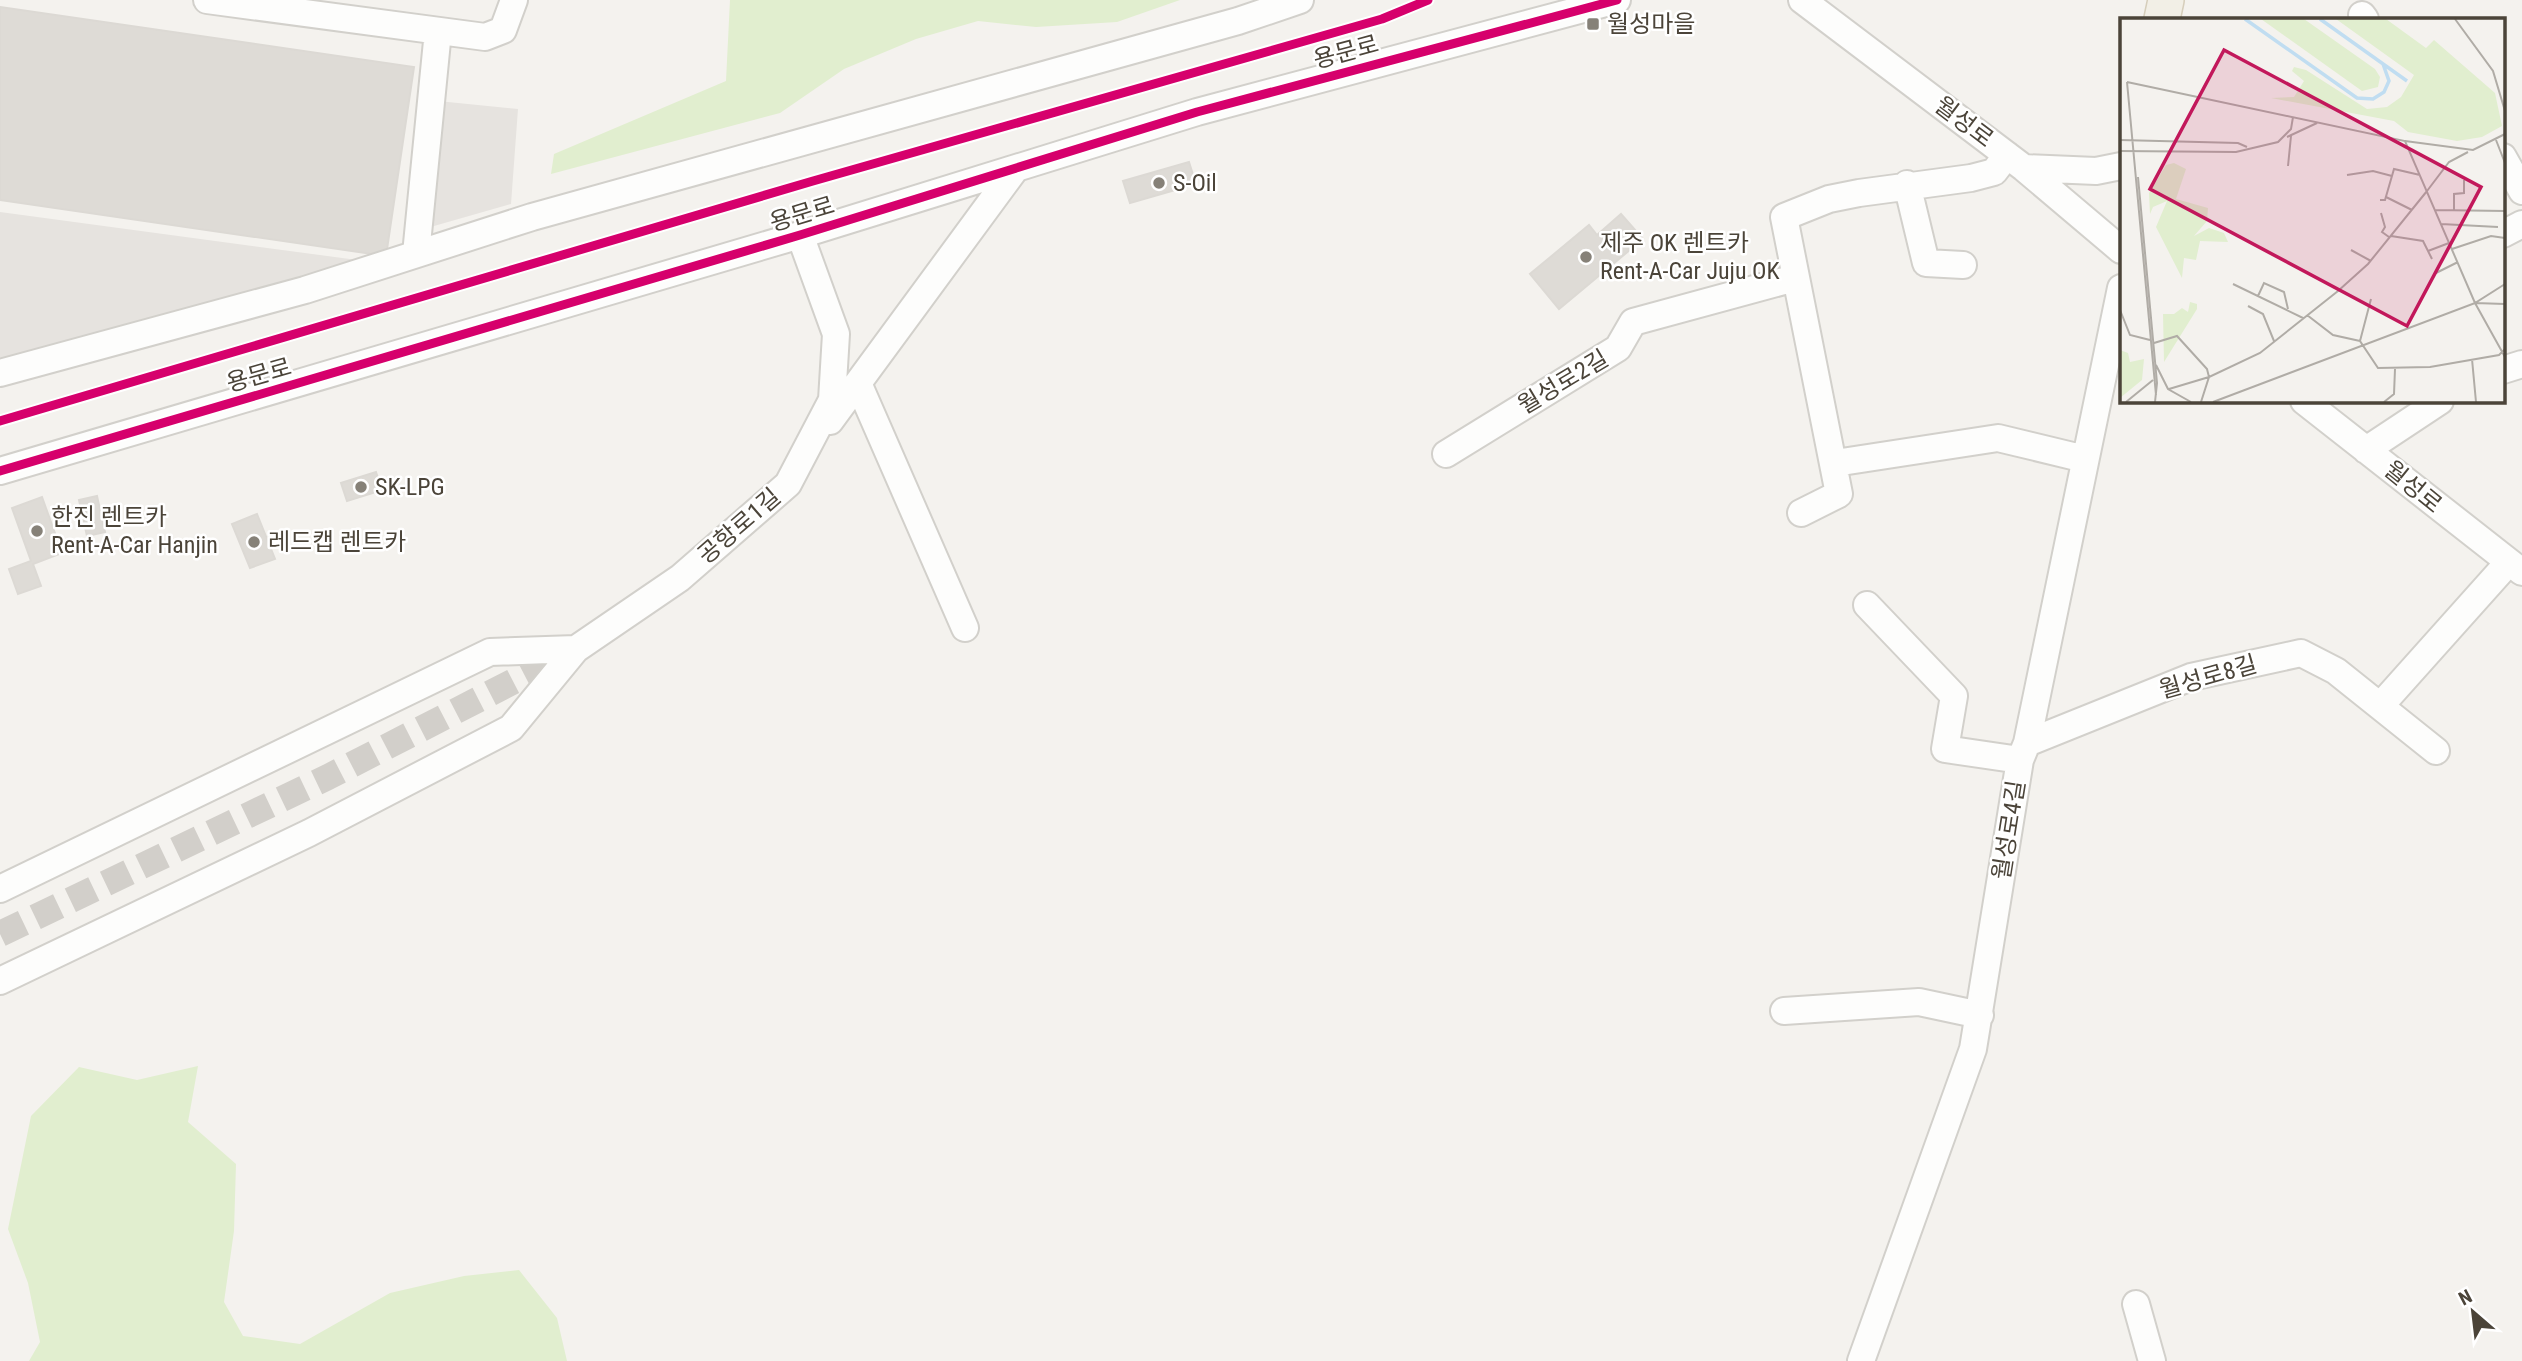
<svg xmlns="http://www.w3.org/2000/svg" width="2522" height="1361" font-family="'Roboto Condensed','Noto Sans KR',sans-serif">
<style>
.green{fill:#e1eecf}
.parking{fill:#e6e3df}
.building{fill:#dedbd6;stroke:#dcd9d4;stroke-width:2}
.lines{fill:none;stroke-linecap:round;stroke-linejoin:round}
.minor-tunnel{stroke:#d2cfca;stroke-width:26;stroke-dasharray:26 13;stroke-linecap:butt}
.minor-casing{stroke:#d2d0cb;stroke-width:30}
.major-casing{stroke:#d6cebb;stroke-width:38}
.minor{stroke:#fdfdfc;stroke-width:26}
.major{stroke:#f2efe6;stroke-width:35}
.cycleway-casing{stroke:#fff;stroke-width:13}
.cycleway{stroke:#d6006c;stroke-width:9}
.poi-dot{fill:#868178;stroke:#fff;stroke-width:2.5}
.labels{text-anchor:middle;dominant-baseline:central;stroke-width:5;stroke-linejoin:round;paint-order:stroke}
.poi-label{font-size:24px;fill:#4b4439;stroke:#fff;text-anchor:start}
.street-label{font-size:24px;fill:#4b4439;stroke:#fff}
.inset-river{fill:none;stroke:#c0ddf1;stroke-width:3.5}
.inset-road{fill:none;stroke:#b0aca6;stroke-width:2}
.view{fill:#c2185b;fill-opacity:0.15;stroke:#c2185b;stroke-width:3.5}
.inset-edge{fill:none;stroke:#4b4439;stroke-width:3.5}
</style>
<rect width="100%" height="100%" fill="#f4f2ee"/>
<!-- green -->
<path class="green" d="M 730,0 L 1180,0 L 1117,22 L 1036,27 L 978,21 L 916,39 L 844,69 L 780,113 L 551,174 L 554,154 L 726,81 Z
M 198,1066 L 188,1122 L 236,1164 L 234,1231 L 224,1302 L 243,1336 L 300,1344 L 390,1293 L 464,1276 L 519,1270 L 557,1318 L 567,1361 L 29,1361 L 40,1342 L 28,1283 L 8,1229 L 31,1116 L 79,1067 L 137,1080 Z"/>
<!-- parking -->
<path class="parking" d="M 438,101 L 518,109 L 511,204 L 427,228 Z
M 0,212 L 357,260 L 0,381 Z"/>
<!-- building -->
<path class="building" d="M 0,7 L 414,67 L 386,256 L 0,200 Z
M 1189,162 L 1196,184 L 1130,203 L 1123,181 Z
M 1621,214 L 1643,239 L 1559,309 L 1530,274 L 1589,225 L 1597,235 Z
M 376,472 L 382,490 L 347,501 L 341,483 Z
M 97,496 L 105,532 L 87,536 L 79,500 Z
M 42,497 L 62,553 L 33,564 L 41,586 L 18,594 L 9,569 L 31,561 L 12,508 Z
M 257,514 L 275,559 L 250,568 L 232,524 Z"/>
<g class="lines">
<!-- minor-tunnel -->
<path class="minor-tunnel" d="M 0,934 L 328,777 L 576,649"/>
<!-- minor casing -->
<g class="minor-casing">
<path id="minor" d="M 207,0 L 485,37 L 503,30 L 514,0
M 1802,0 L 2024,168 L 2121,250
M 2362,15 L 2365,19
M 2503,157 L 2522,191
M 2024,168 L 2096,171 L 2121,166
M 1907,184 L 1926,263 L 1963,265
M 2503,234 L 2522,224
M 416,254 L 438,31
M 2503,370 L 2522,364
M 0,373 L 305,290 L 532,217 L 1238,21 L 1300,0
M 858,383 L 965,628
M 2304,401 L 2522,572
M 830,421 L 1016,168
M 2366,450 L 2440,401
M 1446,454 L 1618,348 L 1633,322 L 1795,278
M 1835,463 L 1998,438 L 2085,459
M 0,471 L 800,235 L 1197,112 L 1617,0
M 1801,513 L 1839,494 L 1784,217 L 1829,199 L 1859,193 L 1971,178 L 1994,172 L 2007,155
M 1867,605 L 1954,696 L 1945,749 L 2020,760
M 2381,705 L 2508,563
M 2027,743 L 2191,677 L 2301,653 L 2336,671 L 2436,751
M 0,889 L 490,652 L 576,649
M 0,981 L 309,833 L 511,728 L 576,649 L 680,578 L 788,484 L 832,400 L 836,334 L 800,235
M 1784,1011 L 1919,1002 L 1980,1015
M 2136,1304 L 2152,1361
M 1861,1361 L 1973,1049 L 2020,760 L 2027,743 L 2121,288"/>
</g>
<!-- major casing -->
<g class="major-casing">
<path id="major" d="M 2162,19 L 2166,0"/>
</g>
<!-- minor -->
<use href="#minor" class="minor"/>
<!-- major -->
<use href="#major" class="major"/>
<!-- cycleway casing -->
<g class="cycleway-casing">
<path id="cycleway" d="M 0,421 L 813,181 L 1382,19 L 1428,0
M 0,471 L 800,235 L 1197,112 L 1617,0"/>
</g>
<!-- cycleway -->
<use href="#cycleway" class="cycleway"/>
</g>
<!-- markers -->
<g class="poi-dot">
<rect x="1586" y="17" width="14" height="14" rx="3.5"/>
<circle cx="1159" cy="183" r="7"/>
<circle cx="1586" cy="257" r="7"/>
<circle cx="361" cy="487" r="7"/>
<circle cx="37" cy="531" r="7"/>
<circle cx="254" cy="542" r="7"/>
</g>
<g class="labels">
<!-- poi labels -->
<g class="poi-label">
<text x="1607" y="24">월성마을</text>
<text x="1173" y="183">S-Oil</text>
<text x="1600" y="243">제주 OK 렌트카<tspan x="1600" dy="28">Rent-A-Car Juju OK</tspan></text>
<text x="375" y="487">SK-LPG</text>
<text x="51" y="517">한진 렌트카<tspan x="51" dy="28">Rent-A-Car Hanjin</tspan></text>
<text x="268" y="542">레드캡 렌트카</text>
</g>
<!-- street labels -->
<g class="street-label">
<text transform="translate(1346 52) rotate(-15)">용문로</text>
<text transform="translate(1964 122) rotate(37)">월성로</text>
<text transform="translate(802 214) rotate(-17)">용문로</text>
<text transform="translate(259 375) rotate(-16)">용문로</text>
<text transform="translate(1563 382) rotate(-31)">월성로2길</text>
<text transform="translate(2413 487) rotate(39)">월성로</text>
<text transform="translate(739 526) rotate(-41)">공항로1길</text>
<text transform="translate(2208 677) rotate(-16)">월성로8길</text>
<text transform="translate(2009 830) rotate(-81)">월성로4길</text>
</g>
</g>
<!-- overview -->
<g transform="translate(2120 18)">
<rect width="385" height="385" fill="#f4f2ee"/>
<path d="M 141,1 L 184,1 L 255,51 L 260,59 L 258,69 L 242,73 ZM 216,1 L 266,1 L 306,30 L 314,22 L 375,75 L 382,108 L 362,119 L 337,123 L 288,114 L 274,103 L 151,80 L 174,79 L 184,63 L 172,53 L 174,49 L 186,52 L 247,91 L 267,89 L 281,79 L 294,57 ZM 54,145 L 66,151 L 56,181 L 88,190 L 87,203 L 74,218 L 89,210 L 104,215 L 108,224 L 80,223 L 76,242 L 64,240 L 62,260 L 36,209 L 47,183 L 33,189 L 30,196 L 29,175 L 46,147 ZM 70,284 L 77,286 L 77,291 L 44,344 L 43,296 L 54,296 L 62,290 L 68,294 ZM 0,332 L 8,335 L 10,344 L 24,341 L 22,362 L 0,380 Z" fill="#e1eecf"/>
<path class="inset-river" d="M 125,1 L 237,80 L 253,81 L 264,74 L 269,63 L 263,46M 200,1 L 287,63"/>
<path class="inset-road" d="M 335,1 L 373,53 L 385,93M 7,64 L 285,123 L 355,285 L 385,266M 7,64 L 36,377M 167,119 L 197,105M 0,122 L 118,125 L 127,129M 376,122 L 385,145M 285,123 L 353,132 L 385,116M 0,133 L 116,134 L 158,124 L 171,111 L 173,99M 168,148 L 171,118M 227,157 L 253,153 L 272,158M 18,159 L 37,365 L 35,384M 307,173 L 329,144 L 348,134M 266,179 L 292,192M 260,182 L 265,182 L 274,151 L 300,157M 315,192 L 385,193M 334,192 L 334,176 L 344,175 L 344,162M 261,195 L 265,209 L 262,214 L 269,219M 321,206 L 378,209M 271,218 L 303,223 L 312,241M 332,231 L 371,218 L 385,220M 231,232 L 251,243M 308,233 L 329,225M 316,255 L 338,244M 113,266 L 183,300M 138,278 L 144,265 L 164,274 L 168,291M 251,281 L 240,323 L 258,350 L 310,349 L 379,337 L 385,331M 355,285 L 385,339M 128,288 L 143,296 L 154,323M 0,292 L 10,317 L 30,322M 187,297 L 213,317 L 240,323M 34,325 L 57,318 L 87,351 L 89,359 L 49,371M 352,341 L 356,384M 36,347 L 48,371 L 71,384M 6,384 L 33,362M 81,384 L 89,359 L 140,335 L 218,273 L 248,246 L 307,173M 93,384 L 355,285 L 385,286M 264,384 L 274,376 L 275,351"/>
<path class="view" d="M 104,32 L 361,169 L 287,308 L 30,171 Z"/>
<rect width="385" height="385" class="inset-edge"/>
</g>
<!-- north arrow -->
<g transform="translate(2473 1312) rotate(332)" stroke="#ffffff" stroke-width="5" paint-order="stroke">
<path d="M0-5L12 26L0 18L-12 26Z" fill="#4b4439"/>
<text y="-10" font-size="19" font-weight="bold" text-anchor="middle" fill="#4b4439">N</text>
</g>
</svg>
